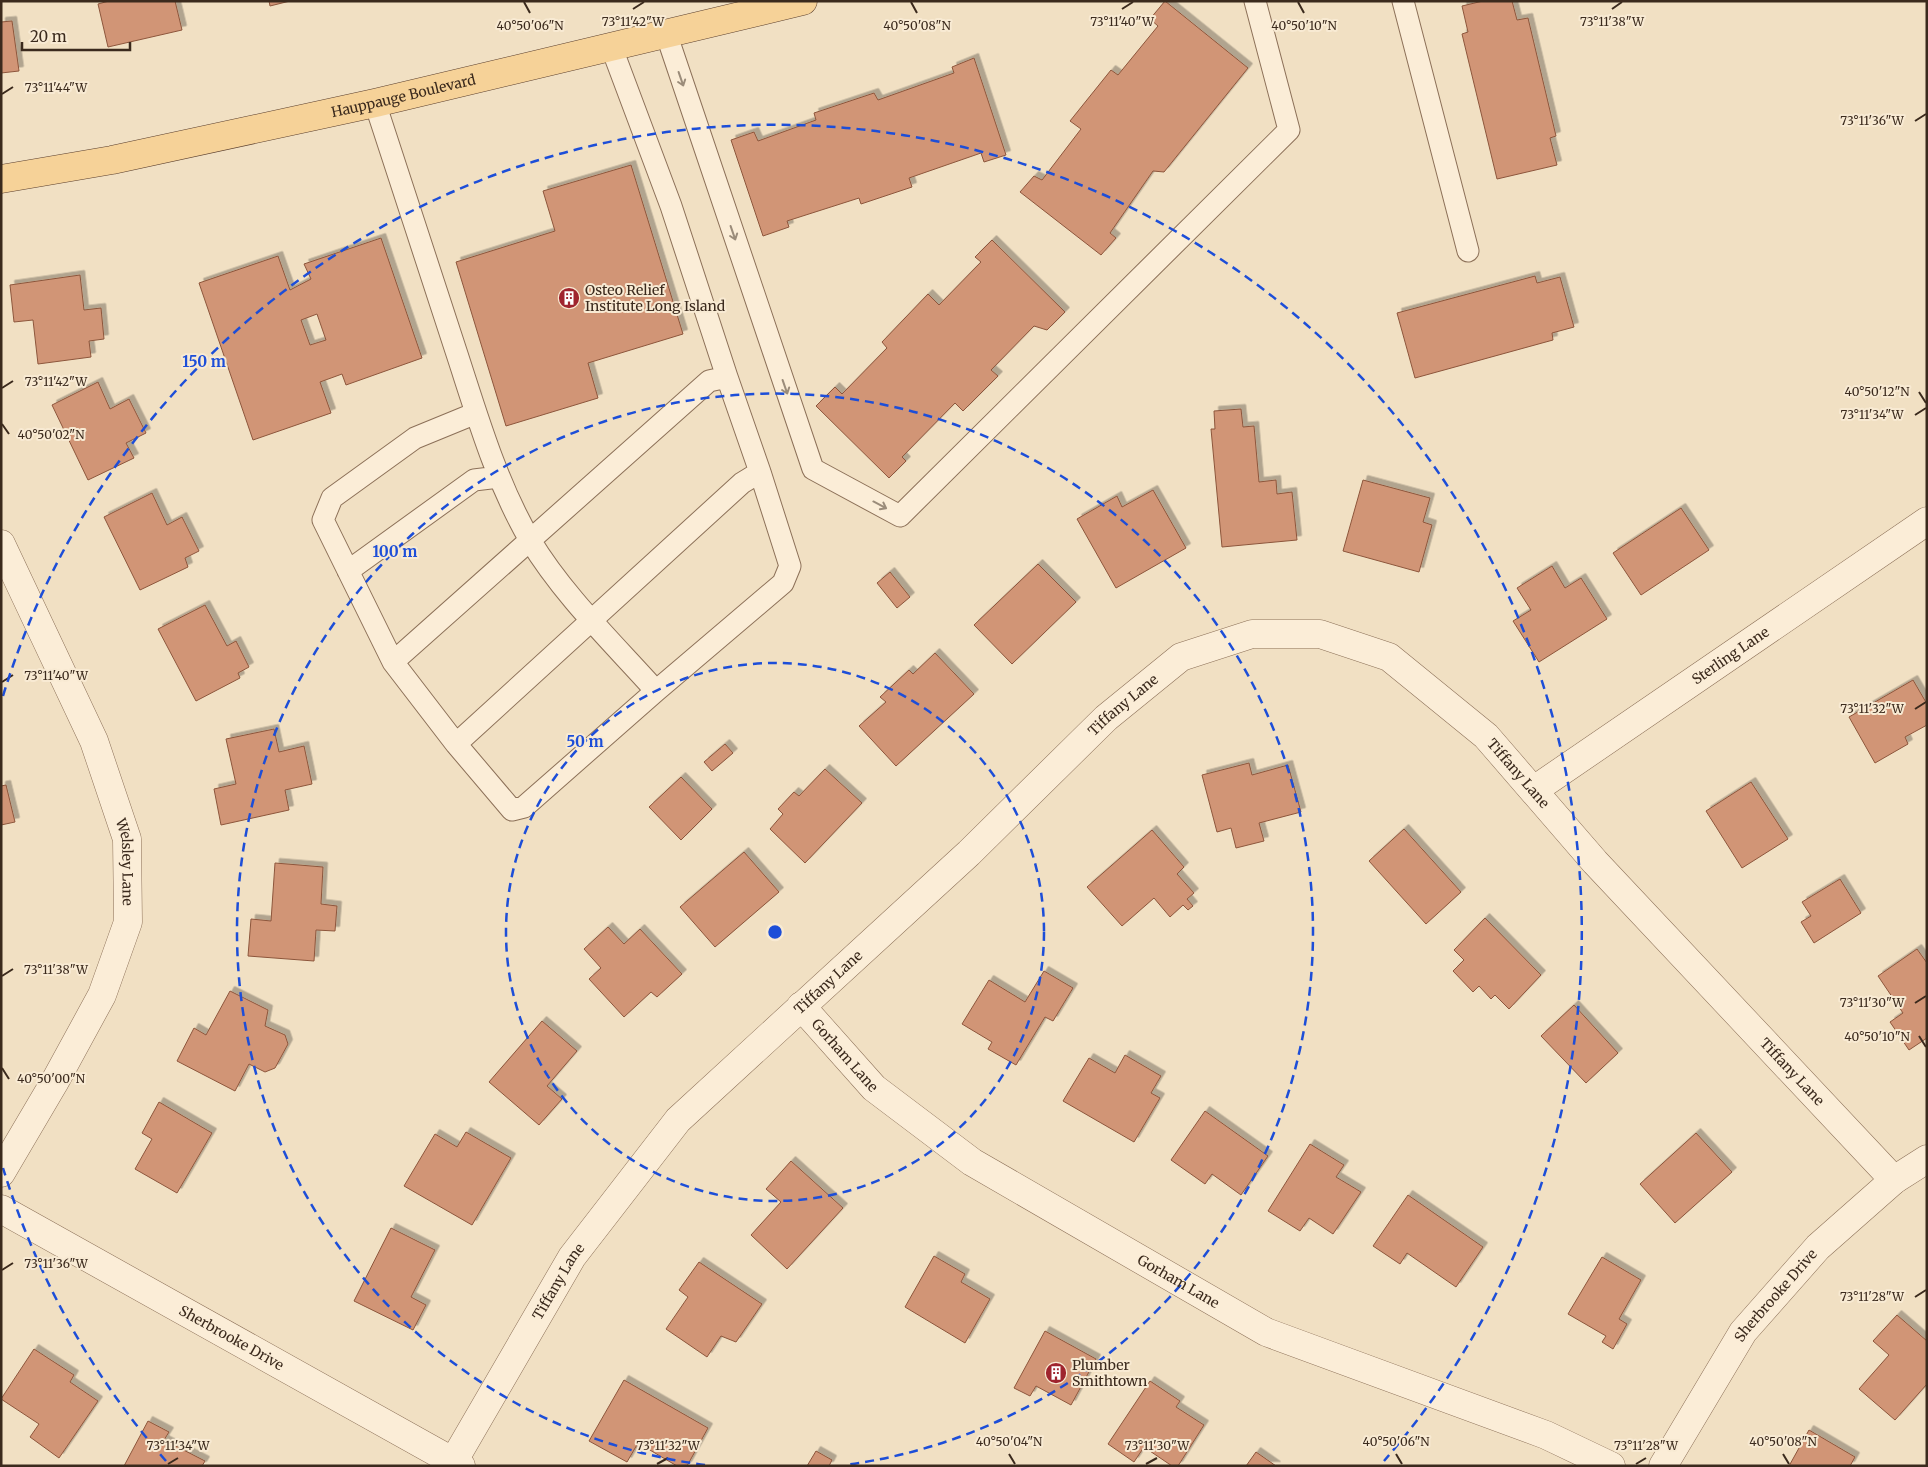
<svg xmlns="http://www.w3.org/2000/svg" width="1928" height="1467" font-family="Merriweather,serif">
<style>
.building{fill:#d19576;stroke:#8d563c;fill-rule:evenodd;filter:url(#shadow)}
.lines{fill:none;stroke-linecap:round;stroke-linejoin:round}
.lane-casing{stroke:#8c7058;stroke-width:23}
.street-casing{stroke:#8c7058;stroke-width:29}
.primary-casing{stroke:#5a3e2d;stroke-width:29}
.lane{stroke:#fbedd7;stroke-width:21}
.street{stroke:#fbedd7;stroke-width:28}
.primary{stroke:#f6d298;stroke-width:28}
.oneway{stroke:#9b8c7a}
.ticks{fill:none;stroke:#3b2a1d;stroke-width:2}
.ring{fill:none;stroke:#1d4ed8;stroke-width:2.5;stroke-dasharray:9 6}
.labels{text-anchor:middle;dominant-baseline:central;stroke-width:4;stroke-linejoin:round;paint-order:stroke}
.street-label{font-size:14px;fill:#3b2a1d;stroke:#f8ead3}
.poi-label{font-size:14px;fill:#3b2a1d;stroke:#f8ead3;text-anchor:start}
.ticks-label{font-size:12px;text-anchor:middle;fill:#3b2a1d;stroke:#f8ead3;stroke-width:4;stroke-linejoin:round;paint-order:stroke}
.centre{fill:#1d4ed8;stroke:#f8ead3;stroke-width:2.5}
.ring-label{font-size:15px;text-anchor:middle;font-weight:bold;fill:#1d4ed8;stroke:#f8ead3;stroke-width:4;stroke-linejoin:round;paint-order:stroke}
</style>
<defs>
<filter id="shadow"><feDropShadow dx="4.5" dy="-4.5" stdDeviation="0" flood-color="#0004"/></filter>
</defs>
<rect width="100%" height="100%" fill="#f1e0c3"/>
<!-- building -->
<path class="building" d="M 109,1 L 175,1 L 182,30 L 108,47 L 98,4 Z
M 269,1 L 290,1 L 270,6 Z
M 1165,1 L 1248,68 L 1164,172 L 1153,171 L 1110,233 L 1116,238 L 1101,255 L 1020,192 L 1034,176 L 1042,180 L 1081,129 L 1070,121 L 1111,70 L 1118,75 L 1158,26 L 1150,19 Z
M 1483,1 L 1512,1 L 1517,20 L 1528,18 L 1556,136 L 1550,138 L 1557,165 L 1497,179 L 1462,34 L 1468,32 L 1462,6 Z
M 12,21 L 19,71 L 1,73 L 1,22 Z
M 974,58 L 1006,155 L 984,162 L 981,153 L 909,178 L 912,187 L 861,204 L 859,198 L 787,221 L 789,227 L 763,236 L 731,140 L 754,132 L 758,141 L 816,120 L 814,113 L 874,93 L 878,100 L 954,73 L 952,67 Z
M 631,165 L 683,334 L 588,363 L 598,398 L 506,426 L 456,262 L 555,231 L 543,191 Z
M 381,238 L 422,358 L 346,385 L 342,374 L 320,382 L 331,413 L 253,440 L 199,283 L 278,256 L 290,290 L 311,279 L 304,264 ZM 317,314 L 326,340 L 310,345 L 301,320 Z
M 992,240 L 1065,312 L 1047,330 L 1034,326 L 991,370 L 998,376 L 963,411 L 955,403 L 902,457 L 906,461 L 889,478 L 816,406 L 835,387 L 842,394 L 887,348 L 882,342 L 928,294 L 939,305 L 981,262 L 975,257 Z
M 80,275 L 84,310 L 101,308 L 104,339 L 89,341 L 91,357 L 38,364 L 33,320 L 14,322 L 10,285 Z
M 1535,276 L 1537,283 L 1560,277 L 1574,327 L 1552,333 L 1553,340 L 1415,378 L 1397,313 Z
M 98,382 L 110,409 L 129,399 L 146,433 L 126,443 L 134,458 L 88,480 L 52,405 Z
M 1241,409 L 1243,427 L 1254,426 L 1259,482 L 1276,480 L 1277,494 L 1292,492 L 1297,540 L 1222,547 L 1211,429 L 1215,429 L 1214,411 Z
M 1363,480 L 1430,498 L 1423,522 L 1432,525 L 1419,572 L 1343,551 Z
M 1153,490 L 1186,548 L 1116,588 L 1077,519 L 1117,496 L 1122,507 Z
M 152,493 L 167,525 L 182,517 L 199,551 L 185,558 L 188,567 L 140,590 L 104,517 Z
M 1681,508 L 1709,550 L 1641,595 L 1613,553 Z
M 1038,564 L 1076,602 L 1012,664 L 974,625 Z
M 1552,566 L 1565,588 L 1581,578 L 1607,619 L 1539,662 L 1513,621 L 1531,610 L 1517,588 Z
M 890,572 L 910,597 L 897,608 L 877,583 Z
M 205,605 L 227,646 L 236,641 L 249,667 L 238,673 L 240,678 L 196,701 L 158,629 Z
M 935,653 L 974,694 L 896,766 L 859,726 L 886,702 L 880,697 L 909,670 L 913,674 Z
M 1913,680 L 1927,704 L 1927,725 L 1905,737 L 1908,744 L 1875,763 L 1849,717 Z
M 274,729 L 279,752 L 304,746 L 312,784 L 285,790 L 289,810 L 221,825 L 214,789 L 236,784 L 226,739 Z
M 725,744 L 733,753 L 712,771 L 704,762 Z
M 1249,763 L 1252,775 L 1288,765 L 1301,812 L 1259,823 L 1264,841 L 1236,848 L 1231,828 L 1217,832 L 1202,775 Z
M 825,769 L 862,803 L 805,863 L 770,829 L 783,814 L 778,809 L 794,792 L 799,796 Z
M 681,777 L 712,809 L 681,840 L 649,807 Z
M 1751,782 L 1788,839 L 1742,868 L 1706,811 Z
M 6,785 L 15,822 L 1,825 L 1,786 Z
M 1404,829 L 1461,892 L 1426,924 L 1369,861 Z
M 1152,830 L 1184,867 L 1177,874 L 1194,893 L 1187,899 L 1193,906 L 1188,910 L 1183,905 L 1170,917 L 1154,898 L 1122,926 L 1087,887 Z
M 744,852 L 779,892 L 715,947 L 680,907 Z
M 275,863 L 323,867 L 321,904 L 337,906 L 335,931 L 316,930 L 314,961 L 248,956 L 251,919 L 271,921 Z
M 1840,879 L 1861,913 L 1814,943 L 1801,922 L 1811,916 L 1802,902 Z
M 1485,918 L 1541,975 L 1509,1009 L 1495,995 L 1491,999 L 1479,986 L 1473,992 L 1453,971 L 1464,960 L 1454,950 Z
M 608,927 L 624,944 L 640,929 L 682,974 L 657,997 L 651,992 L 624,1017 L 589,979 L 601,968 L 584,949 Z
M 1917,949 L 1927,963 L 1927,1038 L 1909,1050 L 1890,1022 L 1903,1013 L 1878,976 Z
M 1044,971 L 1073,988 L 1053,1021 L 1045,1017 L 1016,1065 L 988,1049 L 992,1042 L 962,1024 L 989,980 L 1025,1002 Z
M 230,991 L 268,1010 L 265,1026 L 285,1035 L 288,1044 L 275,1068 L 265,1072 L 249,1064 L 235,1091 L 177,1061 L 194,1028 L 206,1035 Z
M 1574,1005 L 1618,1053 L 1586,1083 L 1541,1036 Z
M 542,1021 L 577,1051 L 547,1086 L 562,1099 L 539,1125 L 489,1082 Z
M 1125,1055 L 1161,1076 L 1151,1093 L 1160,1098 L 1134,1142 L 1063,1101 L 1089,1058 L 1115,1073 Z
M 159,1102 L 212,1133 L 177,1193 L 135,1169 L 152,1139 L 142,1133 Z
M 1205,1111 L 1268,1156 L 1241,1195 L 1212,1174 L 1205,1184 L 1171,1160 Z
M 466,1132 L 511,1158 L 472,1225 L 404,1186 L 435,1134 L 457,1147 Z
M 1696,1133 L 1732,1172 L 1675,1223 L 1640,1184 Z
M 1310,1144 L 1344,1165 L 1336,1177 L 1361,1192 L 1333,1234 L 1309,1218 L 1300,1231 L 1268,1211 Z
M 791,1161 L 843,1208 L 787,1269 L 751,1235 L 781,1202 L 766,1189 Z
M 1408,1195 L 1483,1247 L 1456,1287 L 1407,1253 L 1400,1264 L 1373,1246 Z
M 391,1228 L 435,1250 L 411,1297 L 426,1305 L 413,1330 L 354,1301 Z
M 934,1256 L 965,1274 L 961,1282 L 990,1299 L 965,1343 L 905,1307 Z
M 1602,1257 L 1641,1280 L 1619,1319 L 1627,1324 L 1613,1349 L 1602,1342 L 1606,1336 L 1568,1314 Z
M 699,1262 L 762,1304 L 736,1342 L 721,1336 L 707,1357 L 666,1329 L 688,1297 L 679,1290 Z
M 1897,1315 L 1927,1341 L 1927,1384 L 1895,1420 L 1859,1389 L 1889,1355 L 1873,1341 Z
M 1045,1331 L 1096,1359 L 1071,1405 L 1036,1386 L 1030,1396 L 1014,1388 Z
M 34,1349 L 74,1375 L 70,1382 L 98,1401 L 59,1458 L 30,1437 L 39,1424 L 1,1399 Z
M 624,1380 L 708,1428 L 687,1466 L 677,1466 L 638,1443 L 627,1462 L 589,1441 Z
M 1150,1381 L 1180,1401 L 1176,1407 L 1204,1425 L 1178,1466 L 1172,1466 L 1144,1447 L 1134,1462 L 1108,1444 Z
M 148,1421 L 169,1432 L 164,1440 L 205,1461 L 202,1466 L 124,1466 Z
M 1809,1430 L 1855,1457 L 1850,1466 L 1789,1466 Z
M 816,1451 L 832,1460 L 829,1466 L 807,1466 Z
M 1256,1452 L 1276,1466 L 1246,1466 Z"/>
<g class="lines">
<!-- lane casing -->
<g class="lane-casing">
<path id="lane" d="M 1403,1 L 1468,251
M 666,33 L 813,469 L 900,516 L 1289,130 L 1255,1
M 611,46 L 671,206 L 727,377
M 375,103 C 402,186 429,268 456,351 C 477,415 496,482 530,540 C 563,595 613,643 656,691
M 348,571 L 474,480 L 499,477
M 393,662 L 709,381 L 727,377 L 760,472 L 790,566 L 783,583 L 656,691 L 524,807 L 512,810 L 456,744 L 393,662 L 323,520 L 332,498 L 415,438 L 476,413
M 456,744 L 742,483 L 760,472"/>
</g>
<!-- street casing -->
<g class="street-casing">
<g id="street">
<path id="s1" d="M 1,544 L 94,741 L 127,839 L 128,922 L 102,995 L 54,1083 L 1,1173"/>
<path id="s2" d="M 1534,790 L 1927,521"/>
<path id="s3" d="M 801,1006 L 874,1088 L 972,1162 L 1266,1332 L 1546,1435 L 1611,1466"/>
<path id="s4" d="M 1,1209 L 461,1466"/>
<path id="s5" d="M 453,1462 L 572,1257 L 678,1120 L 969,853 L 1106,718 L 1181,657 L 1252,634 L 1320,634 L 1389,657 L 1486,736 L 1595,862 L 1894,1180"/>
<path id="s6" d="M 1663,1466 L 1743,1332 L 1818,1247 L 1894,1180 L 1927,1159"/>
</g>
</g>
<!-- primary casing -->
<g class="primary-casing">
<g id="primary">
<path id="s7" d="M 1,179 L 112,160 L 375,103 L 803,1"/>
</g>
</g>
<!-- lane -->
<use href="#lane" class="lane"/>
<!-- street -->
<use href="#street" class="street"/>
<!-- primary -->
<use href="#primary" class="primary"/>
</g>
<!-- one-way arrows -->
<defs><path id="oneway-shaft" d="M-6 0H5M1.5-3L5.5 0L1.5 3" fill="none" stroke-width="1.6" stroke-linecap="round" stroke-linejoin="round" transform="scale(1.25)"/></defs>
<g class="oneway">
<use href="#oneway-shaft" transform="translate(681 79) rotate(71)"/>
<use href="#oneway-shaft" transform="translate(733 233) rotate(71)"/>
<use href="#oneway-shaft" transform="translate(785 387) rotate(71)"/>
<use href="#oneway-shaft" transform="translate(880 505) rotate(28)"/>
</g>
<!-- ticks -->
<path class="ticks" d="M 524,2 L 530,13M 911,2 L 917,13M 1298,2 L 1304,13M 633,9 L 644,2M 1122,9 L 1133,2M 1612,9 L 1622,2M 2,94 L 13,87M 1915,121 L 1926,114M 2,388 L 13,381M 1919,392 L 1926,403M 1915,415 L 1926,408M 2,424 L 9,434M 2,682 L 13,675M 1915,709 L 1926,702M 2,976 L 13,969M 1915,1003 L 1926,996M 1919,1036 L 1926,1047M 2,1068 L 9,1079M 2,1270 L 13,1263M 1915,1297 L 1926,1290M 1009,1454 L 1015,1464M 1396,1454 L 1402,1464M 1783,1454 L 1789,1464M 168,1464 L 178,1458M 657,1464 L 668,1458M 1146,1464 L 1157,1458M 1636,1464 L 1646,1458"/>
<!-- distance rings -->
<g class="ring">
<circle cx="775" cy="932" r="269"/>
<path d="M705 1465A538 538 0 1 1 845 1465"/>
<path d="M166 1461A807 807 0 0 1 3 1168M3 696A807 807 0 1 1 1384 1461"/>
</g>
<!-- icons -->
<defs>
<g id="building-disc" transform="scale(1.125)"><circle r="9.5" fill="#9f242e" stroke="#f8ead3"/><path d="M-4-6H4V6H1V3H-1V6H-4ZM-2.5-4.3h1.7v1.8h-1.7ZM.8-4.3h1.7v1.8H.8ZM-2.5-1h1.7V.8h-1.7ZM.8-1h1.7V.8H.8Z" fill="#fff"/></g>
</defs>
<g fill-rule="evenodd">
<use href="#building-disc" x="569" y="298"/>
<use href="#building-disc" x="1056" y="1373"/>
</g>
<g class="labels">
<!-- street labels -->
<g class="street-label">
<text stroke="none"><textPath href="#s7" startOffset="411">Hauppauge Boulevard</textPath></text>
<text stroke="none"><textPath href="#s2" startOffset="238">Sterling Lane</textPath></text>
<text stroke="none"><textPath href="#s5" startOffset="1019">Tiffany Lane</textPath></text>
<text stroke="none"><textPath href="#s5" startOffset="1484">Tiffany Lane</textPath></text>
<text stroke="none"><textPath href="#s1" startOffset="344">Welsley Lane</textPath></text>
<text stroke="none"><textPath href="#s5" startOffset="614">Tiffany Lane</textPath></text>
<text stroke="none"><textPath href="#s3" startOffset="66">Gorham Lane</textPath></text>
<text stroke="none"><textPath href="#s5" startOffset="1889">Tiffany Lane</textPath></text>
<text stroke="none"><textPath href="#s5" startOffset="209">Tiffany Lane</textPath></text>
<text stroke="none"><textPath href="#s3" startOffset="471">Gorham Lane</textPath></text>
<text stroke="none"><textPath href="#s6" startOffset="205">Sherbrooke Drive</textPath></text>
<text stroke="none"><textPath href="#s4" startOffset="264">Sherbrooke Drive</textPath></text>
</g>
<!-- poi labels -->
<g class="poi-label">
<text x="585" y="290">Osteo Relief<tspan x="585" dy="16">Institute Long Island</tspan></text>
<text x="1072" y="1365">Plumber<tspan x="1072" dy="16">Smithtown</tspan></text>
</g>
</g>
<g class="ticks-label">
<text x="633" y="26">73°11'42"W</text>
<text x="1122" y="26">73°11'40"W</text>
<text x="1612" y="26">73°11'38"W</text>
<text x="530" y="30">40°50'06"N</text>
<text x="917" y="30">40°50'08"N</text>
<text x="1304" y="30">40°50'10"N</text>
<text x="56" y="92">73°11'44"W</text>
<text x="1872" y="125">73°11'36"W</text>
<text x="56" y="386">73°11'42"W</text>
<text x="1877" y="396">40°50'12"N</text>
<text x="1872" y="419">73°11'34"W</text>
<text x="51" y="439">40°50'02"N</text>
<text x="56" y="680">73°11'40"W</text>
<text x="1872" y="713">73°11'32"W</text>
<text x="56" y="974">73°11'38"W</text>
<text x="1872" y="1007">73°11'30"W</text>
<text x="1877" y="1041">40°50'10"N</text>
<text x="51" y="1083">40°50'00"N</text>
<text x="56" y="1268">73°11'36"W</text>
<text x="1872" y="1301">73°11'28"W</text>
<text x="1009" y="1446">40°50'04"N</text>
<text x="1396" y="1446">40°50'06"N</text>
<text x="1783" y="1446">40°50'08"N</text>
<text x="178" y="1450">73°11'34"W</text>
<text x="668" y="1450">73°11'32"W</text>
<text x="1157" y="1450">73°11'30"W</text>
<text x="1646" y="1450">73°11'28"W</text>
</g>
<circle cx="775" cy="932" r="8" class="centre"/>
<g class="ring-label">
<text x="204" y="367">150 m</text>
<text x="395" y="557">100 m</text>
<text x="585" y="747">50 m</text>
</g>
<!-- border -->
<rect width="1928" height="1467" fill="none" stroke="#3b2a1d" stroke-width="5"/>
<!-- scale -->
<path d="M22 42v8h108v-8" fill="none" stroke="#3b2a1d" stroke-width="2.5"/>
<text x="30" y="42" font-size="15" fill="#3b2a1d" stroke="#f8ead3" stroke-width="4" paint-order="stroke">20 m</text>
</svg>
